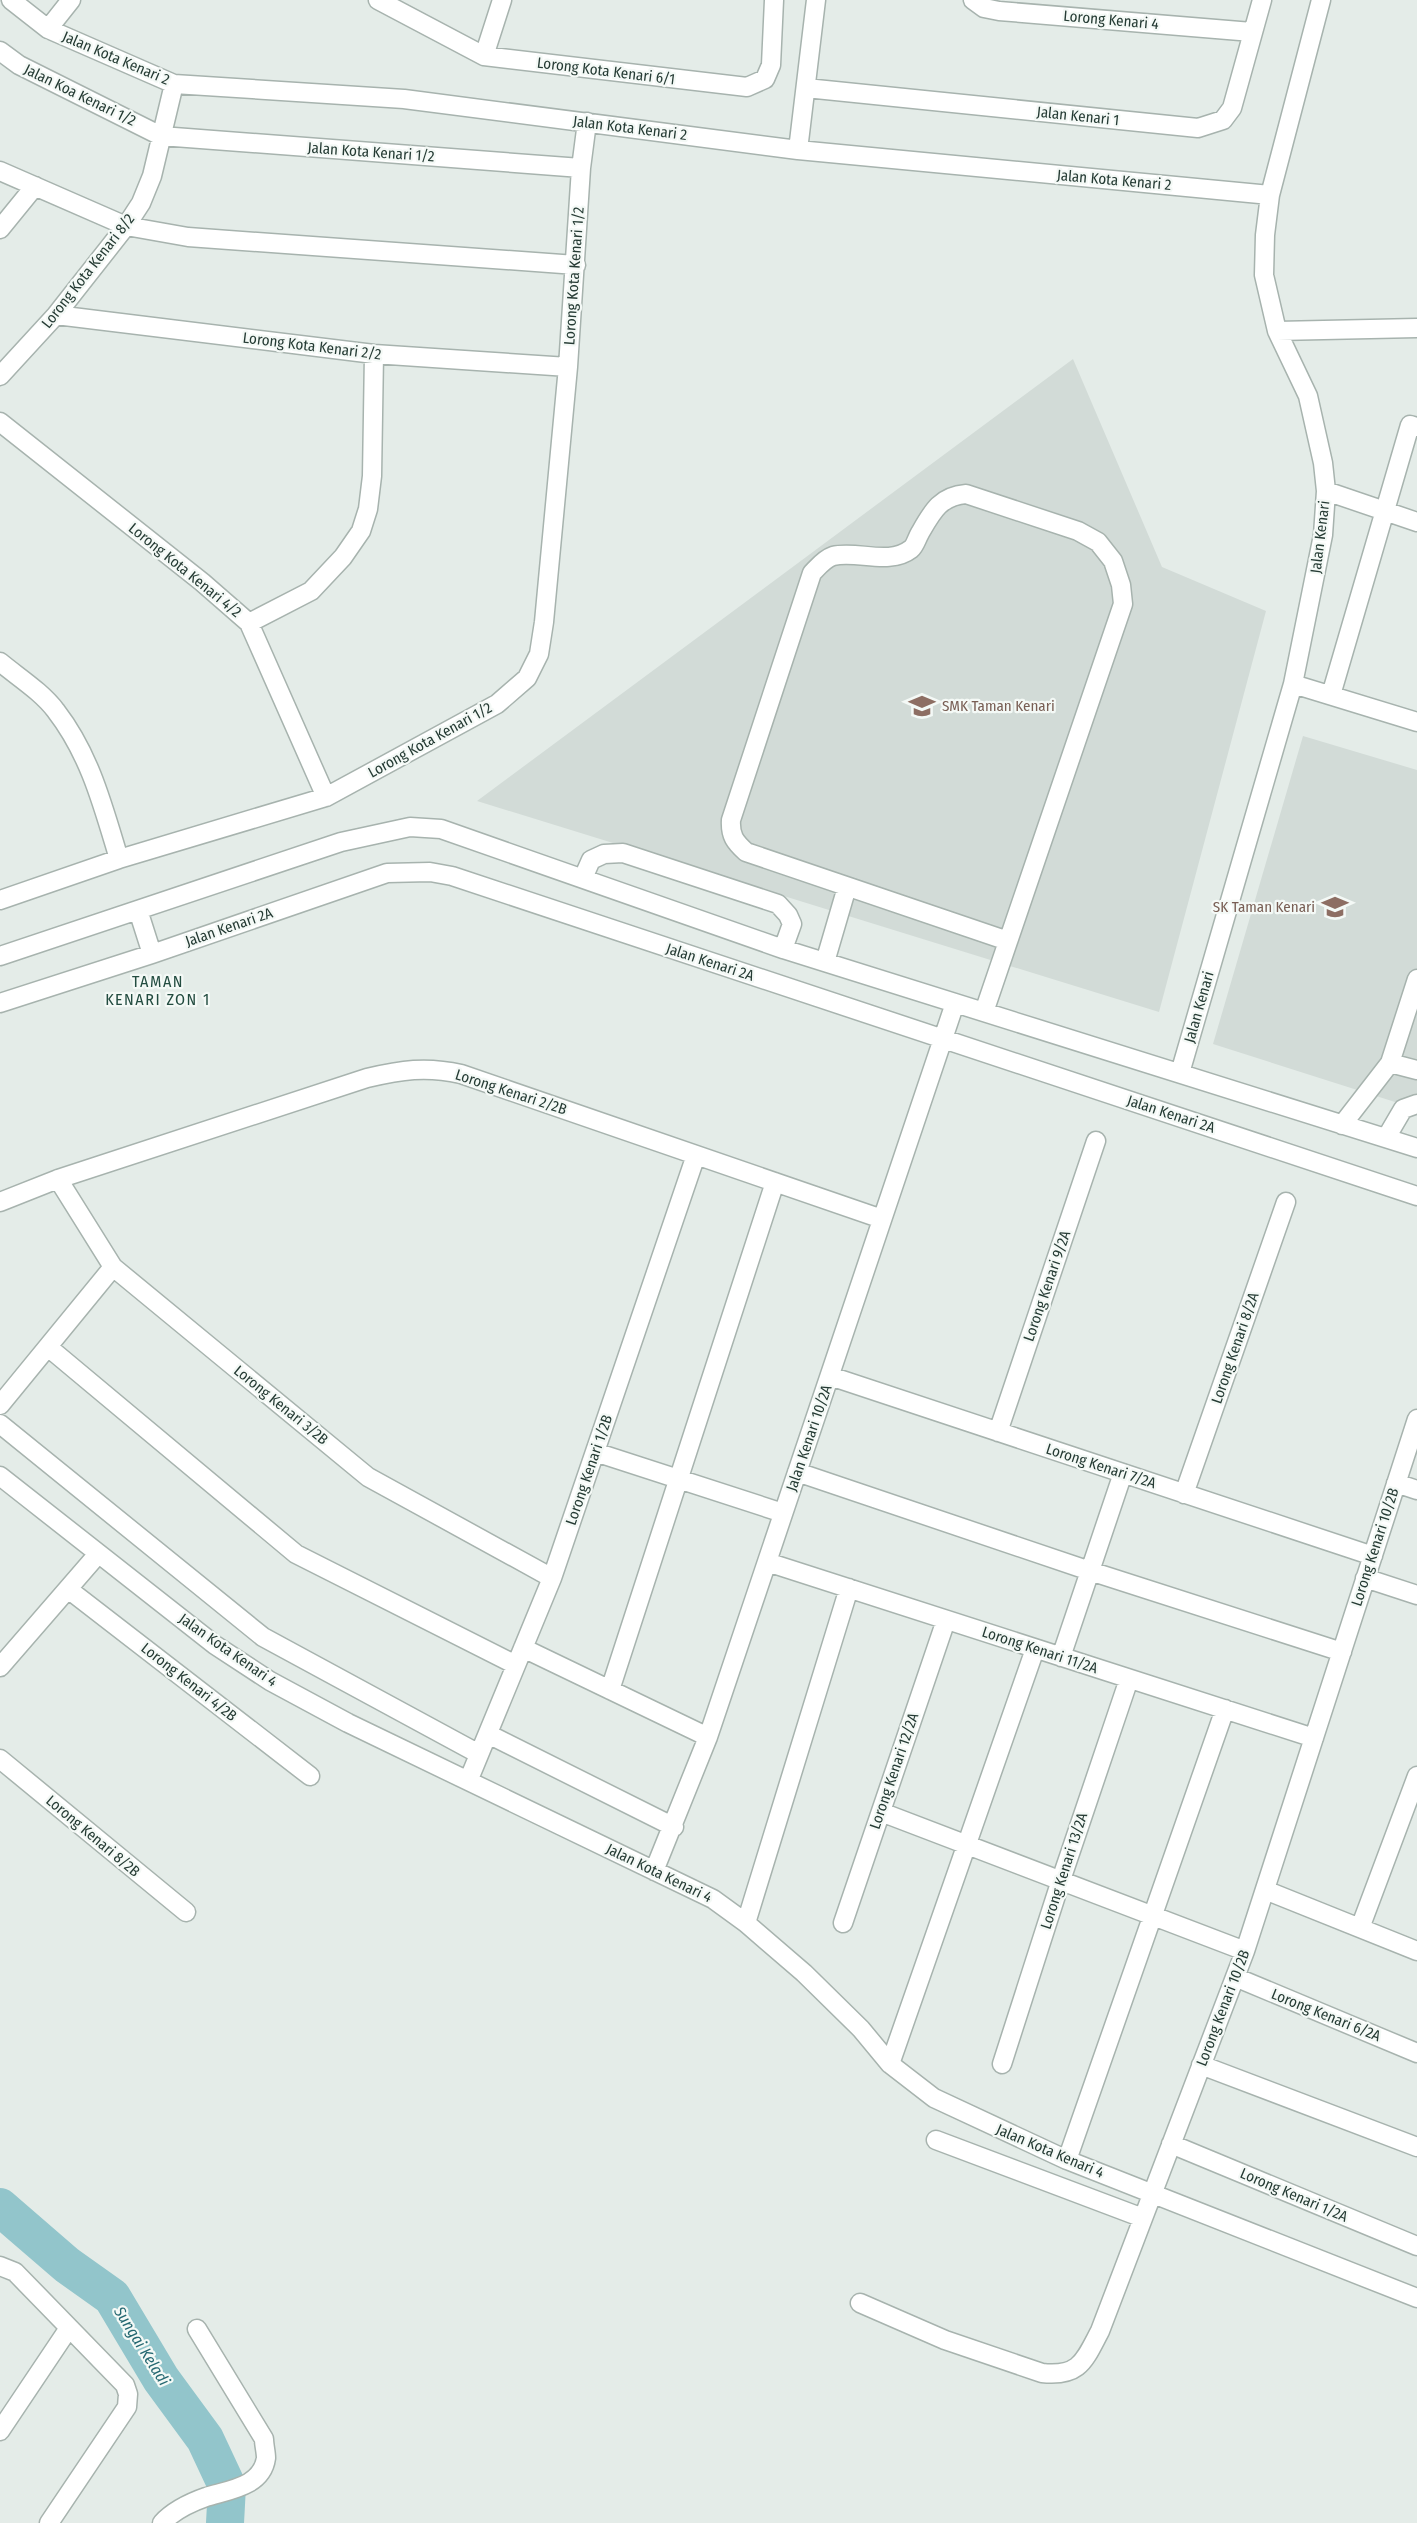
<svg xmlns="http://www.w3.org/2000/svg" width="1417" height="2523" font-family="'Fira Sans Condensed',sans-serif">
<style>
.built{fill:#d2dbd7}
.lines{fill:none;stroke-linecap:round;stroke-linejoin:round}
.river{stroke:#92c5cb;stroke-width:38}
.minor-casing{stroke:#a7b3ae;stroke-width:21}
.minor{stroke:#fff;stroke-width:18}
.labels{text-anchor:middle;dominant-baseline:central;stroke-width:4.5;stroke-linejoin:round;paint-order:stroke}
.street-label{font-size:15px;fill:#253b34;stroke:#f4f9f6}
.education-label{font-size:15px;fill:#785e54;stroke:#f4f9f6;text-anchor:start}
.neighbourhood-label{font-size:16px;letter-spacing:1.5px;fill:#234c40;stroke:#f4f9f6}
.water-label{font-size:16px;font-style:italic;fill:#256871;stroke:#f4f9f6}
</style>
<rect width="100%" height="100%" fill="#e4ece8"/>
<!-- built -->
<path class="built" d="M 1073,359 L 1162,567 L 1266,611 L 1159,1012 L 477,801 Z
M 1303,736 L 1417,770 L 1417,1109 L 1213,1044 Z"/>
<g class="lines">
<!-- river -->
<path class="river" d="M 0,2207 L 67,2265 L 112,2297 L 161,2379 L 205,2439 L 227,2486 L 225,2523"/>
<!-- minor casing -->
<g class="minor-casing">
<path id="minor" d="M 11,0 L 48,29 L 174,84 L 404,99 L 798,150 L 1270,195
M 378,0 L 484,56 L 747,87 L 765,79 L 771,65 L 774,0
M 973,0 L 984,8 L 999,11 L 1252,32
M 48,29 L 71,0
M 0,51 L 19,65 L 161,136 L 581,168
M 484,56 L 502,0
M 806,88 L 1198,128 L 1223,120 L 1232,108 L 1262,0
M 798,150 L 816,0
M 0,171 L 126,226 L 188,237 L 576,265
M 0,229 L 35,186
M 56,315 L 374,354 L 568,367
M 1277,331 L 1417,328
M 0,376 L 56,315 L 126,226 L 141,203 L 152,176 L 174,84
M 0,422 L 202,582 L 249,623 L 326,797
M 1326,491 L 1417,522
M 249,623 L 311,591 L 343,557 L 361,531 L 368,509 L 372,476 L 374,354
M 0,662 C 18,677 42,692 56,711 C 90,755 103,806 119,859
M 1293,684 L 1417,722
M 1331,695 L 1410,425 L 1417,427
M 583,878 L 591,860 L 604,854 L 623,853 L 778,904 L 788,915 L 792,924 L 783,949
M 0,900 L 119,859 L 326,797 L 497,704 L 527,678 L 539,654 L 544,622 L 568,367 L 581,168 L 587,122
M 138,910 L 152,954
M 0,956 L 341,842 L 410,827 L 441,829 L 783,949 L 1417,1148
M 825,962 L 847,887
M 0,1003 L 152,954 L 387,873 L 430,872 L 452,876 L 1417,1196
M 984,1012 L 1123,604 L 1121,585 L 1113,561 L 1098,542 L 1078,531 L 966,494 C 940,496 932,512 920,533 C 917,538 915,546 911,549 C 889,566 857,550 833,556 C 824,559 818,567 812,573 L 731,820 C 730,836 735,842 746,852 L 1008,941
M 1390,1063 L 1417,1070
M 1180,1073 L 1293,684 L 1323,535 L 1326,491 L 1323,463 L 1308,396 L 1277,331 L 1264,275 L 1265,235 L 1270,195 L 1321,0
M 1342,1125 L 1390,1063 L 1417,979
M 1386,1138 L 1403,1109 L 1417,1104
M 58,1179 L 113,1267 L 368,1477 L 552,1578
M 0,1202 L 58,1179 L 367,1078 C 401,1070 426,1066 461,1074 L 882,1219
M 48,1347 L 296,1554 L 516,1665
M 830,1376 L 1373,1556
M 0,1405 L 113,1267
M 0,1424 L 263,1637 L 479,1754
M 998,1432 L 1096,1141
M 595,1452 L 783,1513
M 797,1472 L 1090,1571 L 1342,1652
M 0,1476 L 215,1645 L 270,1681 L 348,1723 L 713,1899 L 746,1923 L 804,1973 L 861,2029 L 890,2064 L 934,2098 L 1067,2160 L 1417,2298
M 1396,1483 L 1417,1490
M 1184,1494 L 1286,1202
M 767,1562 L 1314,1738
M 1365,1578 L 1417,1595
M 68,1589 L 310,1776
M 523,1648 L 708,1737
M 1061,1657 L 1123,1473
M 0,1667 L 98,1554
M 610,1690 L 775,1182
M 488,1734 L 674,1827
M 0,1759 L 186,1912
M 469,1779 L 552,1578 L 696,1155
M 881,1812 L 1245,1951
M 654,1871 L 708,1737 L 955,1003
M 1265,1890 L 1417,1951
M 746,1923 L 849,1588
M 843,1923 L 946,1620
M 1360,1928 L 1417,1776
M 1235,1977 L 1417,2053
M 890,2064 L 1035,1649
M 1002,2064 L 1061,1880 L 1129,1679
M 1201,2065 L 1417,2147
M 936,2140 L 1143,2218
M 1171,2144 L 1417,2246
M 1067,2160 L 1225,1709
M 0,2266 L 15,2272 L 125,2385 L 128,2394 L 127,2407 L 49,2523
M 860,2303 L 945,2340 L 1042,2373 C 1080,2377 1084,2361 1100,2331 L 1245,1951 L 1417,1419
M 0,2431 L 69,2328
M 162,2523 C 174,2510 189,2503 206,2497 C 228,2490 262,2487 266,2458 C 266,2452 264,2445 264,2439 L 197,2329"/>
</g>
<!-- minor -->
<use href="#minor" class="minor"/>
</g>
<!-- icons -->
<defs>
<g id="school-bare" transform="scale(2.07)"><path d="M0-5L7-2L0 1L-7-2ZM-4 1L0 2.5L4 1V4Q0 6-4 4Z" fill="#8d6e63" stroke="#f4f9f6" stroke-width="2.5" paint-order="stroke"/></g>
</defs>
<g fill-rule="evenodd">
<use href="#school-bare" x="922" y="706"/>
<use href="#school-bare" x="1335" y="907"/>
</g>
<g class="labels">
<!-- street labels -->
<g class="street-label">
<text transform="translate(1111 20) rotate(5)">Lorong Kenari 4</text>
<text transform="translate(116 58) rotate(23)">Jalan Kota Kenari 2</text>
<text transform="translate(606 71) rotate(7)">Lorong Kota Kenari 6/1</text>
<text transform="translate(80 95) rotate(26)">Jalan Koa Kenari 1/2</text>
<text transform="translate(1078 116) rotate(6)">Jalan Kenari 1</text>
<text transform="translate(630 128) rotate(7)">Jalan Kota Kenari 2</text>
<text transform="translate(371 152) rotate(4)">Jalan Kota Kenari 1/2</text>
<text transform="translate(1114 180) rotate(5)">Jalan Kota Kenari 2</text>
<text transform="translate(88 271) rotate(-52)">Lorong Kota Kenari 8/2</text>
<text transform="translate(574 276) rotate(-86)">Lorong Kota Kenari 1/2</text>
<text transform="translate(312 346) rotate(7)">Lorong Kota Kenari 2/2</text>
<text transform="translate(1320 537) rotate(-83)">Jalan Kenari</text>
<text transform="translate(185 570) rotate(39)">Lorong Kota Kenari 4/2</text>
<text transform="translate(430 740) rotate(-29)">Lorong Kota Kenari 1/2</text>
<text transform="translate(229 927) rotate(-19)">Jalan Kenari 2A</text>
<text transform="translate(710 962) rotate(18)">Jalan Kenari 2A</text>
<text transform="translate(1199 1007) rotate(-74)">Jalan Kenari</text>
<text transform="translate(511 1092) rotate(18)">Lorong Kenari 2/2B</text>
<text transform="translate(1171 1114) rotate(18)">Jalan Kenari 2A</text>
<text transform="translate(1047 1286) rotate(-71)">Lorong Kenari 9/2A</text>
<text transform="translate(1235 1348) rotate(-71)">Lorong Kenari 8/2A</text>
<text transform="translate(281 1405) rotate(39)">Lorong Kenari 3/2B</text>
<text transform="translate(809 1438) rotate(-71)">Jalan Kenari 10/2A</text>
<text transform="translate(1101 1466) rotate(18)">Lorong Kenari 7/2A</text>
<text transform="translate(589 1470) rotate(-71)">Lorong Kenari 1/2B</text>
<text transform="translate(1375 1547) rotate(-72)">Lorong Kenari 10/2B</text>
<text transform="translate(228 1650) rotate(35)">Jalan Kota Kenari 4</text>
<text transform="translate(1040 1650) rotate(18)">Lorong Kenari 11/2A</text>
<text transform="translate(189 1682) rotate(38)">Lorong Kenari 4/2B</text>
<text transform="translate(894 1771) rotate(-71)">Lorong Kenari 12/2A</text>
<text transform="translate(93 1836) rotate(40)">Lorong Kenari 8/2B</text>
<text transform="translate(1064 1871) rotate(-72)">Lorong Kenari 13/2A</text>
<text transform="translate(659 1873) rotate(26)">Jalan Kota Kenari 4</text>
<text transform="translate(1223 2008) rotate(-69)">Lorong Kenari 10/2B</text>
<text transform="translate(1326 2015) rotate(22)">Lorong Kenari 6/2A</text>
<text transform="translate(1050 2151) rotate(23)">Jalan Kota Kenari 4</text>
<text transform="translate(1294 2195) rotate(23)">Lorong Kenari 1/2A</text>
</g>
<!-- education labels -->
<g class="education-label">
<text x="942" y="706">SMK Taman Kenari</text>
<text x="1315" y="907" text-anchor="end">SK Taman Kenari</text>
</g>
<!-- neighbourhood labels -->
<g class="neighbourhood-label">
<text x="158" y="981">TAMAN<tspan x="158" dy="18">KENARI ZON 1</tspan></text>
</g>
<!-- water labels -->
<g class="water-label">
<text transform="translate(142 2346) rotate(58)">Sungai Keladi</text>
</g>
</g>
</svg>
